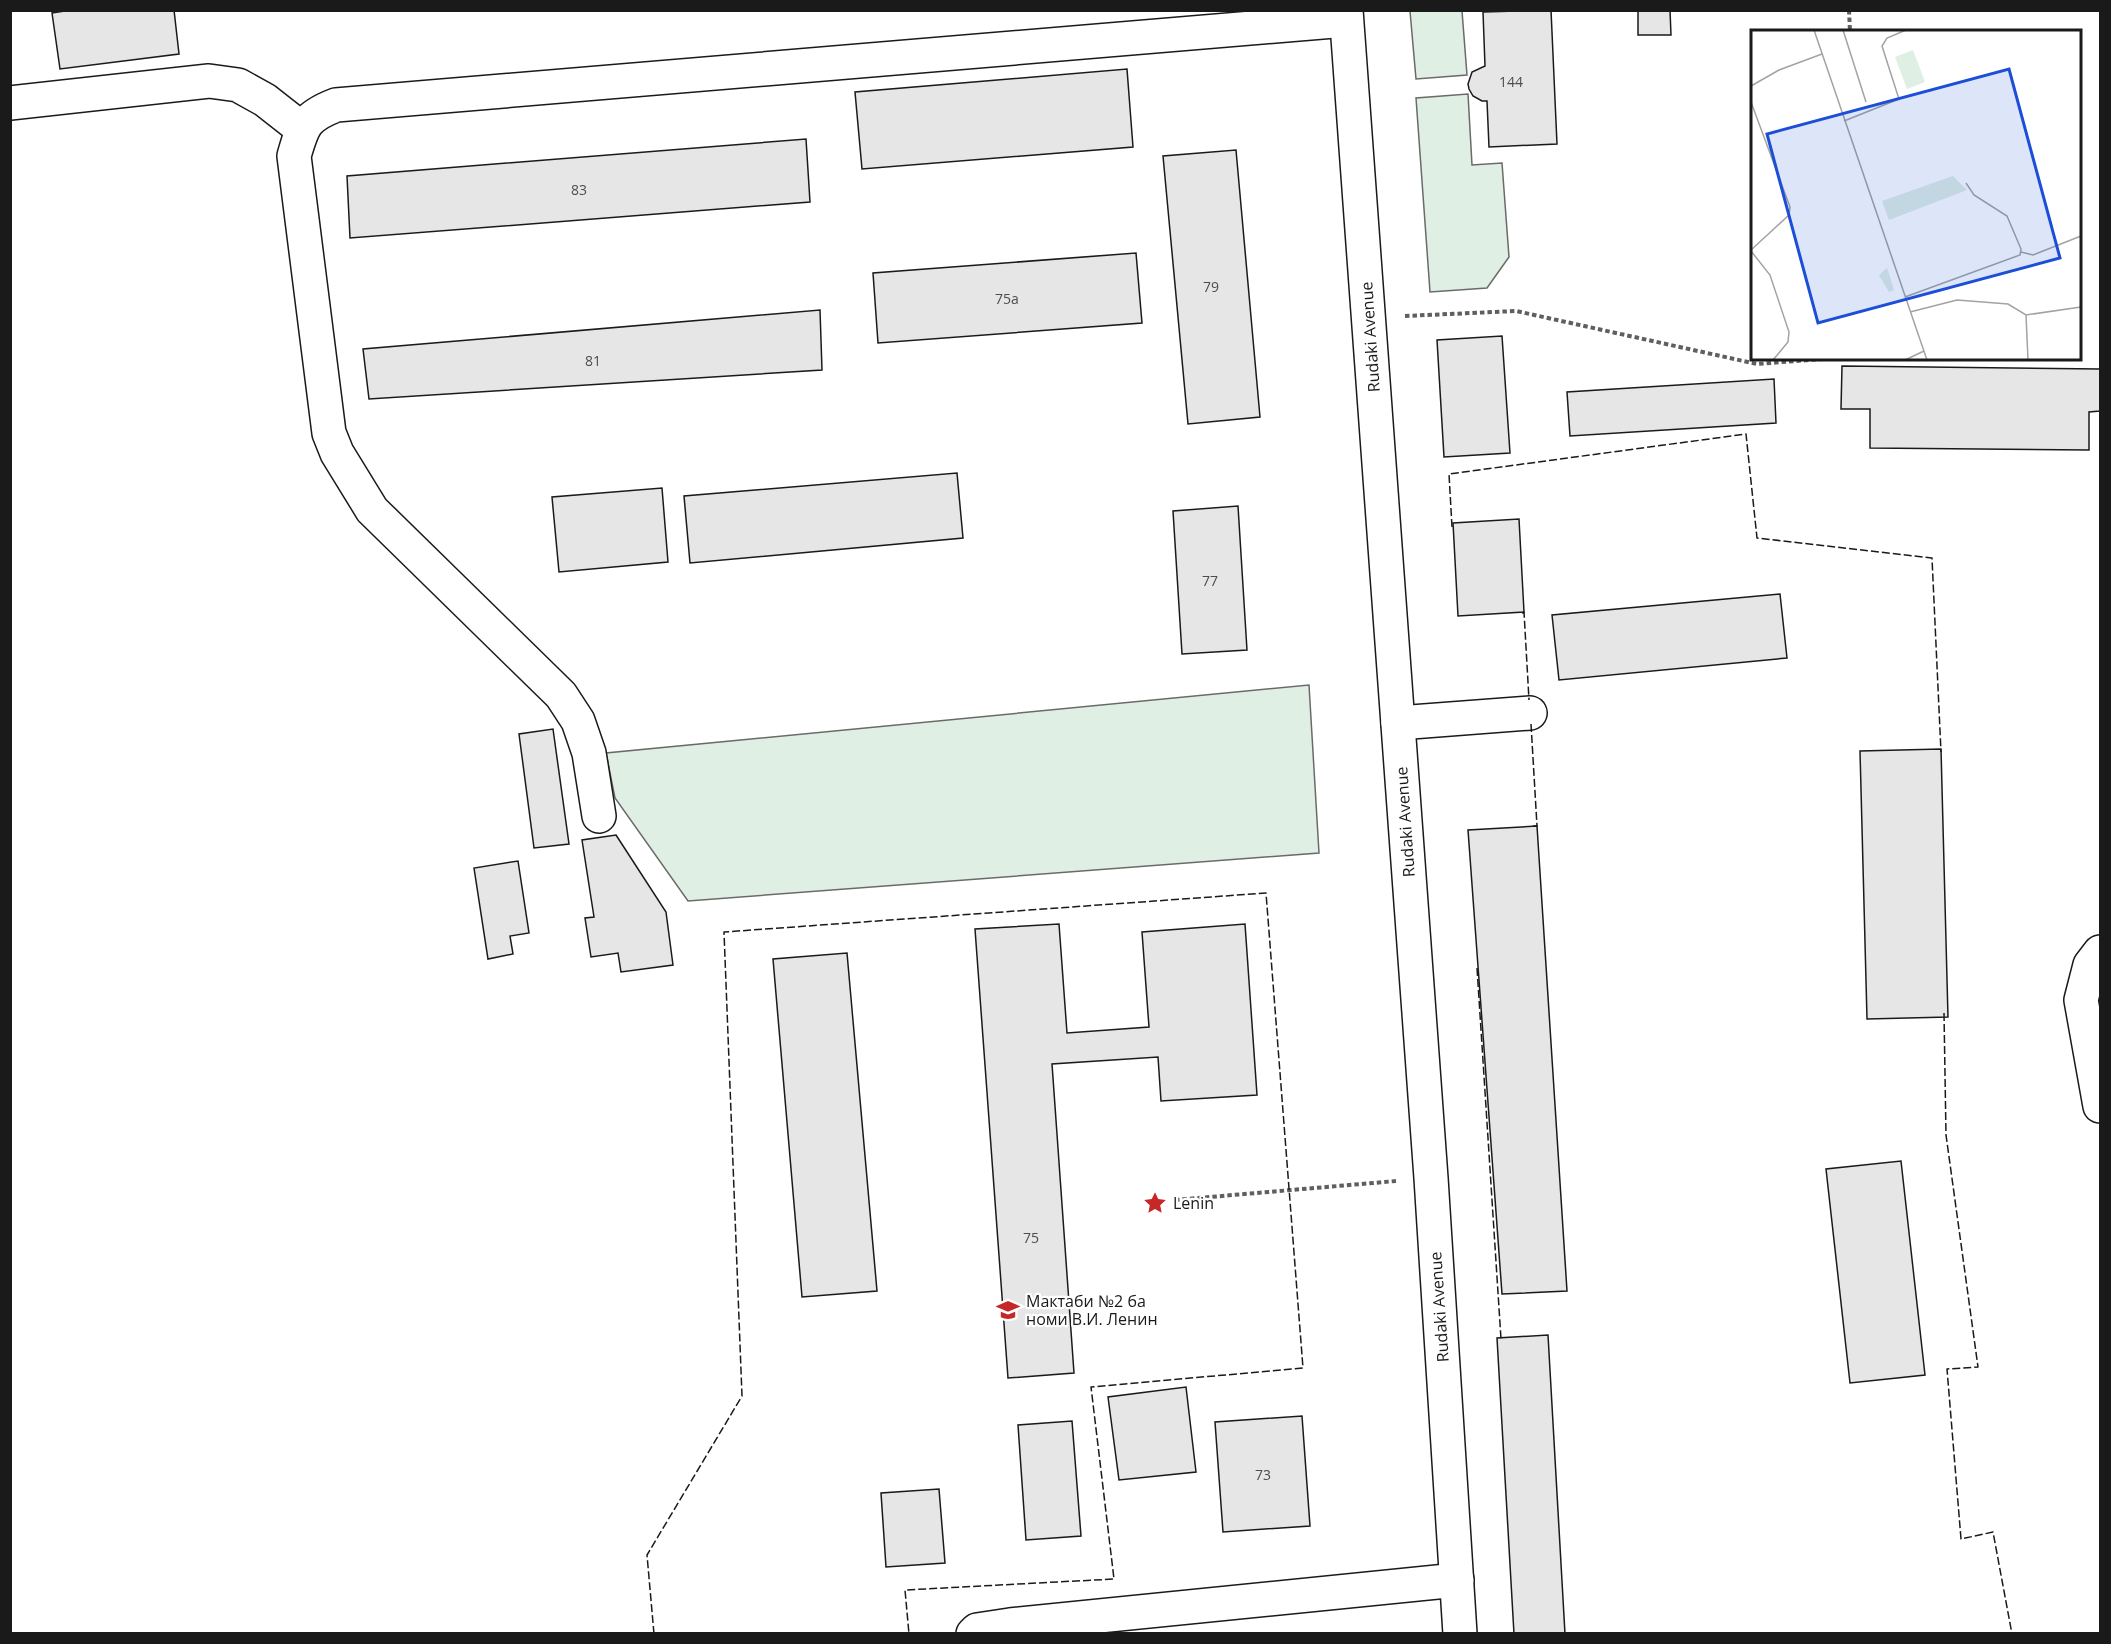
<svg xmlns="http://www.w3.org/2000/svg" width="2111" height="1644" font-family="'Open Sans',sans-serif">
<style>
.green{fill:#e0efe3;stroke:#6a6a6a;stroke-width:1.5}
.building{fill:#e6e6e6;stroke:#1a1a1a;stroke-width:1.5}
.lines{fill:none;stroke-linecap:round;stroke-linejoin:round}
.minor-casing{stroke:#1a1a1a;stroke-width:36}
.major-casing{stroke:#1a1a1a;stroke-width:36}
.path{stroke:#5f5f5f;stroke-width:4;stroke-dasharray:4.5 3;stroke-linecap:butt}
.minor{stroke:#fff;stroke-width:33}
.major{stroke:#fff;stroke-width:33}
.fence{stroke:#1a1a1a;stroke-width:1.5;stroke-dasharray:8 3;stroke-linecap:butt}
.labels{text-anchor:middle;dominant-baseline:central;stroke-width:4.5;stroke-linejoin:round;paint-order:stroke}
.number-label{font-size:14px;fill:#4d4d4d}
.street-label{font-size:16px;fill:#1a1a1a;stroke:#fff}
.poi-label{font-size:16px;fill:#1a1a1a;stroke:#fff;text-anchor:start}
.inset-road{fill:none;stroke:#a3a3a3;stroke-width:1.5}
.view{fill:#1d4ed8;fill-opacity:0.15;stroke:#1d4ed8;stroke-width:3}
.inset-edge{fill:none;stroke:#1a1a1a;stroke-width:3}
</style>
<rect width="100%" height="100%" fill="#fff"/>
<!-- green -->
<path class="green" d="M 1410,11 L 1462,11 L 1467,75 L 1416,79 Z
M 1468,94 L 1472,165 L 1502,163 L 1509,257 L 1487,288 L 1430,292 L 1416,98 Z
M 1309,685 L 1319,853 L 688,901 L 615,798 L 606,753 Z"/>
<!-- building -->
<path class="building" d="M 71,10 L 174,10 L 179,54 L 60,69 L 52,13 Z
M 1551,10 L 1557,144 L 1489,147 L 1487,101 L 1482,101 L 1473,96 L 1469,89 L 1468,84 L 1472,72 L 1485,66 L 1483,12 Z
M 1638,10 L 1670,10 L 1671,35 L 1638,35 Z
M 1127,69 L 1133,147 L 862,169 L 855,92 Z
M 806,139 L 810,202 L 350,238 L 347,176 Z
M 1236,150 L 1260,417 L 1188,424 L 1163,156 Z
M 1136,253 L 1142,323 L 878,343 L 873,273 Z
M 820,310 L 822,370 L 369,399 L 363,349 Z
M 1502,336 L 1510,453 L 1444,457 L 1437,340 Z
M 1842,366 L 2100,369 L 2100,411 L 2089,412 L 2089,450 L 1870,448 L 1870,409 L 1841,409 Z
M 1774,379 L 1776,423 L 1570,436 L 1567,392 Z
M 957,473 L 963,538 L 690,563 L 684,496 Z
M 662,488 L 668,562 L 559,572 L 552,497 Z
M 1238,506 L 1247,650 L 1182,654 L 1173,511 Z
M 1519,519 L 1524,612 L 1458,616 L 1453,523 Z
M 1780,594 L 1787,658 L 1559,680 L 1552,615 Z
M 553,729 L 569,844 L 534,848 L 519,734 Z
M 1941,749 L 1948,1017 L 1867,1019 L 1860,751 Z
M 1537,826 L 1567,1291 L 1502,1294 L 1468,830 Z
M 616,835 L 666,912 L 673,965 L 621,972 L 618,953 L 591,957 L 585,918 L 594,917 L 582,840 Z
M 518,861 L 529,933 L 510,936 L 513,954 L 488,959 L 474,868 Z
M 1059,924 L 1067,1033 L 1149,1027 L 1142,932 L 1245,924 L 1257,1095 L 1161,1101 L 1158,1057 L 1052,1064 L 1074,1373 L 1008,1378 L 975,929 Z
M 847,953 L 877,1291 L 802,1297 L 773,959 Z
M 1901,1161 L 1925,1375 L 1850,1383 L 1826,1169 Z
M 1548,1335 L 1565,1634 L 1514,1634 L 1497,1338 Z
M 1186,1387 L 1196,1472 L 1119,1480 L 1108,1397 Z
M 1302,1416 L 1310,1526 L 1223,1532 L 1215,1422 Z
M 1072,1421 L 1081,1536 L 1026,1540 L 1018,1425 Z
M 939,1489 L 945,1563 L 886,1567 L 881,1493 Z"/>
<g class="lines">
<!-- minor casing -->
<g class="minor-casing">
<path id="minor" d="M 10,103 L 209,81 L 238,85 L 265,100 L 302,129
M 1398,723 L 1530,713
M 599,816 L 589,753 L 578,721 L 561,695 L 372,510 L 337,453 L 329,433 L 294,156 C 303,125 305,117 336,105 L 1346,20
M 2100,952 L 2090,965 L 2081,1000 L 2100,1106
M 973,1634 L 977,1630 L 1010,1625 L 1457,1580"/>
</g>
<!-- major casing -->
<g class="major-casing">
<path id="major" d="M 1346,10 L 1431,1178 L 1460,1634"/>
</g>
<!-- path -->
<path class="path" d="M 1849,10 L 1850,32
M 1405,316 L 1516,311 L 1757,364 L 1835,358
M 1175,1200 L 1396,1181"/>
<!-- minor -->
<use href="#minor" class="minor"/>
<!-- major -->
<use href="#major" class="major"/>
<!-- fence -->
<path class="fence" d="M 1452,527 L 1449,474 L 1746,434 L 1757,538 L 1932,558 L 1941,752
M 1522,613 L 1524,612 L 1529,700
M 1531,724 L 1537,826 L 1533,826
M 1477,968 L 1501,1339
M 1944,1013 L 1946,1135 L 1978,1367 L 1947,1369 L 1961,1539 L 1993,1532 L 2012,1634
M 654,1634 L 647,1555 L 742,1396 L 724,932 L 1266,893 L 1303,1368 L 1091,1387 L 1114,1579 L 905,1590 L 909,1634"/>
</g>
<!-- icons -->
<defs>
<g id="sight-bare" transform="scale(1.8)"><path d="M0-6L1.8-2.2L6-1.7L2.9 1.2L3.7 5.4L0 3.3L-3.7 5.4L-2.9 1.2L-6-1.7L-1.8-2.2Z" fill="#c62828" stroke="#fff" stroke-width="2.5" paint-order="stroke"/></g>
<g id="school-bare" transform="scale(1.8)"><path d="M0-5L7-2L0 1L-7-2ZM-4 1L0 2.5L4 1V4Q0 6-4 4Z" fill="#c62828" stroke="#fff" stroke-width="2.5" paint-order="stroke"/></g>
</defs>
<g fill-rule="evenodd">
<use href="#sight-bare" x="1155" y="1203"/>
<use href="#school-bare" x="1008" y="1310"/>
</g>
<g class="labels">
<!-- number labels -->
<g class="number-label">
<text x="1511" y="81">144</text>
<text x="579" y="189">83</text>
<text x="1211" y="286">79</text>
<text x="1007" y="298">75а</text>
<text x="593" y="360">81</text>
<text x="1210" y="580">77</text>
<text x="1031" y="1237">75</text>
<text x="1263" y="1474">73</text>
</g>
<!-- street labels -->
<g class="street-label">
<text transform="translate(1370 337) rotate(-94)">Rudaki Avenue</text>
<text transform="translate(1405 822) rotate(-94)">Rudaki Avenue</text>
<text transform="translate(1439 1307) rotate(-94)">Rudaki Avenue</text>
</g>
<!-- poi labels -->
<g class="poi-label">
<text x="1173" y="1203">Lenin</text>
<text x="1026" y="1301">Мактаби №2 ба<tspan x="1026" dy="18">номи В.И. Ленин</tspan></text>
</g>
</g>
<!-- overview -->
<g transform="translate(1751 30)">
<rect width="330" height="330" fill="#fff"/>
<path d="M 162,20 L 174,52 L 156,59 L 144,27 ZM 202,146 L 216,160 L 138,190 L 131,171 ZM 136,238 L 143,260 L 138,262 L 128,245 Z" fill="#e0efe3"/>
<path class="inset-road" d="M 63,0 L 176,330M 92,0 L 115,72M 0,56 L 28,40 L 71,24M 0,72 L 39,177 L 38,185 L 0,220M 93,91 L 148,69 L 131,16 L 136,8 L 155,0M 0,221 L 19,245 L 38,302 L 37,312 L 22,330M 270,222 L 282,225 L 330,206M 154,267 L 269,225 L 270,219 L 256,186 L 223,165 L 215,153M 159,282 L 206,270 L 257,274 L 275,285 L 330,277M 275,285 L 277,330M 154,330 L 173,321"/>
<path class="view" d="M 258,39 L 309,228 L 67,293 L 16,104 Z"/>
<rect width="330" height="330" class="inset-edge"/>
</g>
<!-- border -->
<rect width="2111" height="1644" fill="none" stroke="#1a1a1a" stroke-width="24"/>
</svg>
